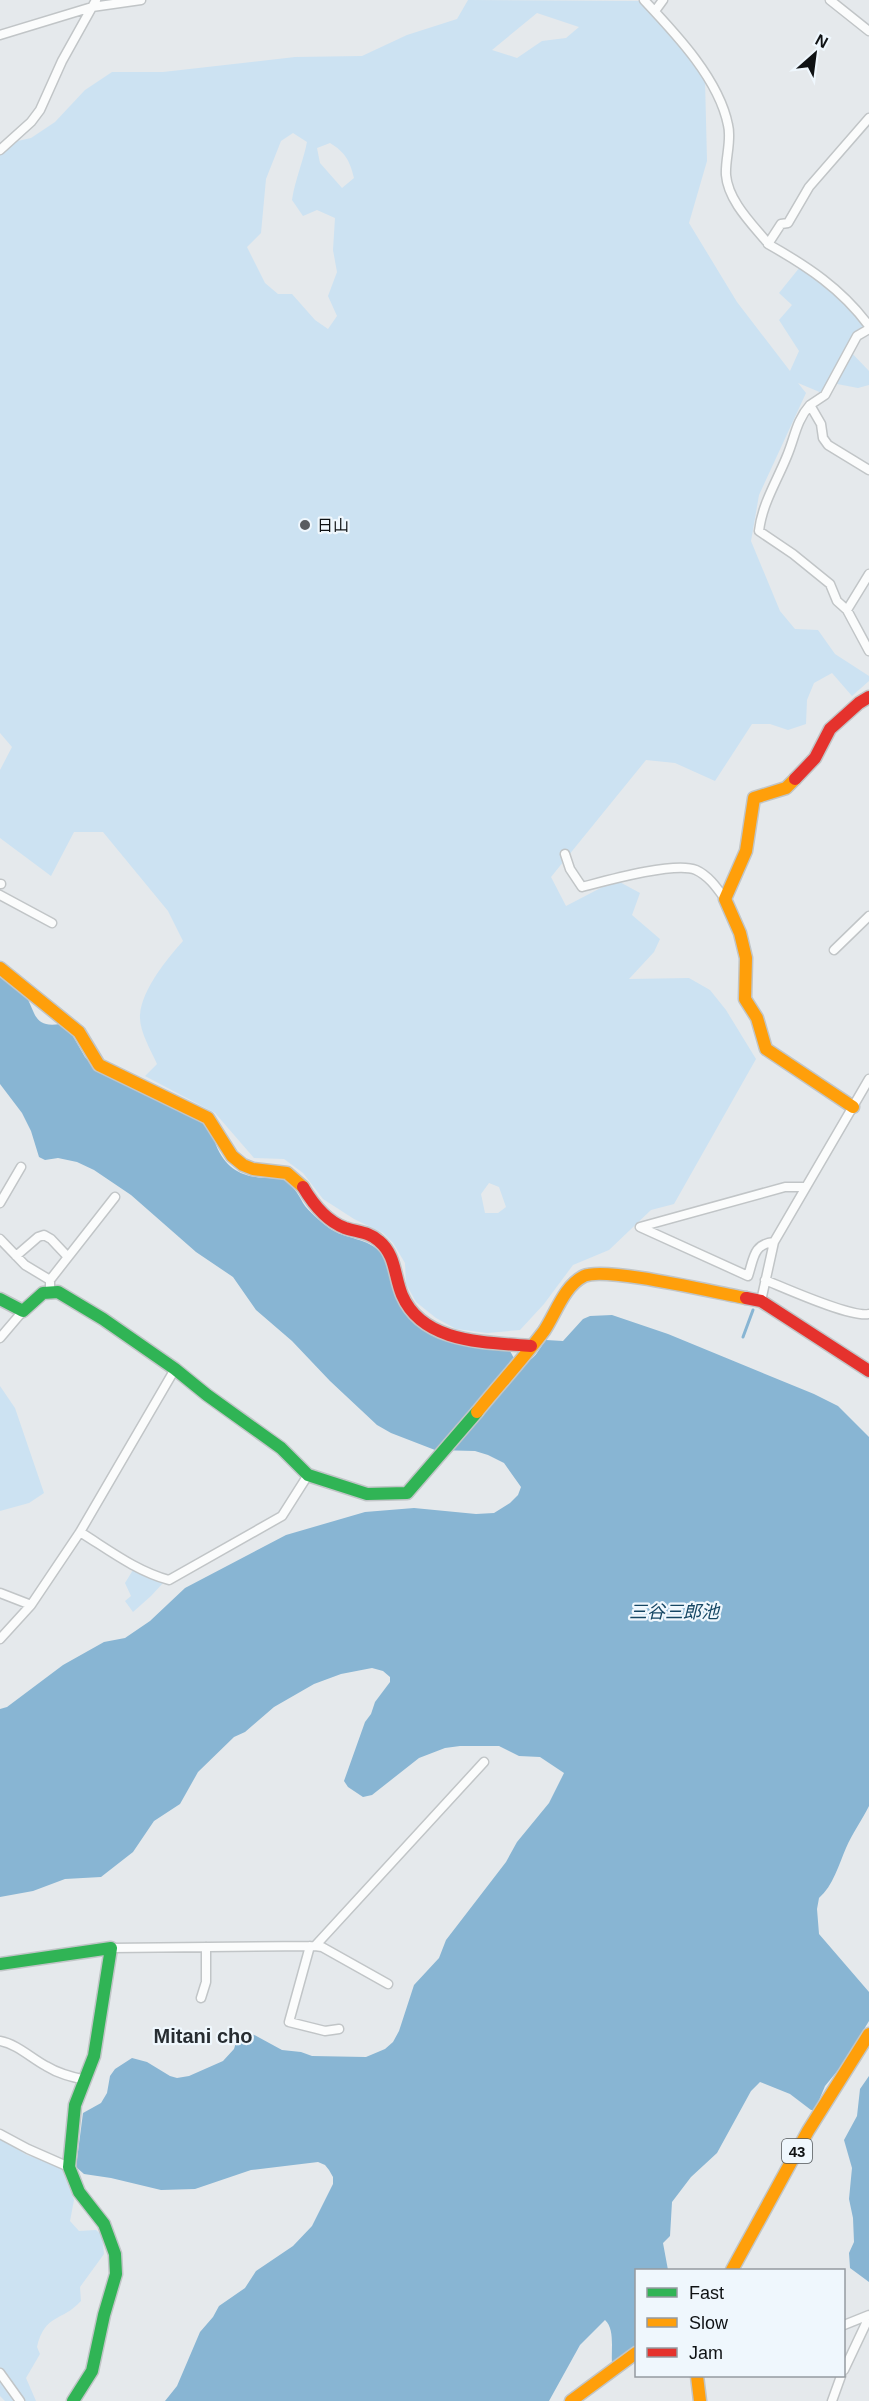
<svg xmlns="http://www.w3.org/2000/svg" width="869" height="2401" font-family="Arial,'Noto Sans JP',sans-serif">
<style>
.green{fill:#cce2f2;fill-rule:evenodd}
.water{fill:#88b5d3}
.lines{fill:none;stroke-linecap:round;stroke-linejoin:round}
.stream{stroke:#88b5d3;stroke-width:3}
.street-casing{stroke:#c1c5c7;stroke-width:11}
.fast-casing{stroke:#c1c5c7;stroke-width:15}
.slow-casing{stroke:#c1c5c7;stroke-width:15}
.jam-casing{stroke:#c1c5c7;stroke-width:15}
.street{stroke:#fbfcfc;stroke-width:8}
.fast{stroke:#30b455;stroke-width:12}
.slow{stroke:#ff9f0a;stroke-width:12}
.jam{stroke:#e5322d;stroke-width:12}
.poi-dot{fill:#5a5d60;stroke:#eff7fd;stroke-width:2}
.labels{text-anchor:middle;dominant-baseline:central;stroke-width:4.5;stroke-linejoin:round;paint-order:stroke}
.shield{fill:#eff7fd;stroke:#52575a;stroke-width:1.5}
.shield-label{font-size:15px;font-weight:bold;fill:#0f1214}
.poi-label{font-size:16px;fill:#0f1214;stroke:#eff7fd;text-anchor:start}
.water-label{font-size:18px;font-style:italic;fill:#164764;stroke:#eff7fd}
.quarter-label{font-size:20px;font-weight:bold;fill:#272d32;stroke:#eff7fd}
</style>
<rect width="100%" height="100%" fill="#e5e9ec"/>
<!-- green -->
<path class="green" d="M 468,0 L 643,1 L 690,58 L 705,80 L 707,161 L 689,223 L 737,302 L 790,371 L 799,351 L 779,320 L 792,305 L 779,293 L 800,267 C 824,284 850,303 864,328 L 847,348 L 869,371 L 869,385 L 858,388 L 832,383 L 822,393 L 798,383 L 806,393 L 759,495 L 751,541 L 780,611 L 795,629 L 818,630 L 835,654 L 869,676 L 869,681 L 852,696 L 832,673 L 814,683 L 807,700 L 806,724 L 788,730 L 770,724 L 752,724 L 715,781 L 675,763 L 646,760 L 551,877 L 566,906 L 616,880 L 640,893 L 632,915 L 660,939 L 654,952 L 629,979 L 689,978 L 710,990 L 726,1010 L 756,1059 L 674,1204 L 651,1210 L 609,1250 L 573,1265 L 544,1304 L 520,1330 L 487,1333 L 456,1329 L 436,1318 L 416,1302 L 406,1284 L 405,1263 L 393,1243 L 383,1233 L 354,1219 L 323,1199 L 303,1173 L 284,1159 L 254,1158 L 215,1113 L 145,1076 L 157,1064 C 151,1050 139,1031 140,1015 C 142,989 167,959 183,941 L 168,911 L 103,832 L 74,832 L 51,876 L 0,838 L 0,770 L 12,747 L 0,733 L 0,145 L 31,138 L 55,122 L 85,90 L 112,72 L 163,72 L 295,57 L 362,56 L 407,35 L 457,19 ZM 537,13 L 579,27 L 566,38 L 542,41 L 517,58 L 492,50 ZM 293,133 L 307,142 C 303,162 295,180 292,200 L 303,216 L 317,210 L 335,218 L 333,250 L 337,272 L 328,296 L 337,316 L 328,329 L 315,320 L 292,294 L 278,294 L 265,283 L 247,247 L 261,233 L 266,179 L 281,141 ZM 330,143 C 345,152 350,161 354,178 L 342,188 L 320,163 L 317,148 ZM 489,1183 L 499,1187 L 506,1207 L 498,1213 L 485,1213 L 481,1194 Z
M 0,1386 L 15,1408 L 44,1493 L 29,1503 L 0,1511 Z
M 133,1570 L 163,1583 L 151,1596 L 133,1612 L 125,1601 L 131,1596 L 125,1583 Z
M 0,2139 L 27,2155 L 61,2167 L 74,2200 L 70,2221 L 79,2231 L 96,2230 L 102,2235 L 104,2254 L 80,2287 L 81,2301 C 62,2322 45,2313 37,2347 L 40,2354 L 26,2378 L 36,2401 L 5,2401 L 0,2396 Z"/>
<!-- water -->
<path class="water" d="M 0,977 C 8,981 17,987 24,994 C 36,1008 31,1029 60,1024 L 70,1031 L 85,1057 L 99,1072 L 205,1124 C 212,1132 213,1136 216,1145 C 229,1177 253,1179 283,1178 C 293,1186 297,1192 303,1203 C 308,1211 321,1222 329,1228 C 346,1240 368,1237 382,1254 C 392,1267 390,1283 397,1297 C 417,1344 466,1345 510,1351 L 515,1360 C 534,1365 535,1354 546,1340 L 563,1341 L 583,1319 L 590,1316 L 612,1315 L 668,1334 L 814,1394 L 838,1406 L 869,1437 L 869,1806 C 862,1820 852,1834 846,1848 C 839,1864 833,1886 819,1898 L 817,1909 L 819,1934 L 869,1992 L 869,2021 L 843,2064 L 825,2086 L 815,2110 L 811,2110 L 790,2094 L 760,2082 L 751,2091 L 717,2153 L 691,2177 L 672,2202 L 670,2236 L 663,2243 L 668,2270 L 636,2270 L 636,2345 L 612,2363 C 611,2349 615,2329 605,2320 L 580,2345 L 549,2401 L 165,2401 L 177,2386 L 200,2332 L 213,2317 L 219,2306 L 245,2288 L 256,2271 L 293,2246 L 312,2226 L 333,2184 L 333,2177 L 329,2170 L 325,2165 L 318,2162 L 251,2170 L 195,2189 L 161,2190 L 111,2178 L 84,2174 L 76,2167 L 83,2113 L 101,2103 L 107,2093 L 110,2076 L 115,2069 L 132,2058 L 147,2062 L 170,2076 L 177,2078 L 189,2076 L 223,2061 L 234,2049 L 238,2036 L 242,2035 L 245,2030 L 282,2050 L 301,2052 L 312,2056 L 366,2057 L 385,2049 L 393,2042 L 399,2031 L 414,1985 L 439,1958 L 446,1940 L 506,1862 L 517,1842 L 549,1803 L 564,1773 L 540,1757 L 519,1756 L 499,1746 L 460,1746 L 445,1748 L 419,1758 L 372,1795 L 363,1797 L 348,1787 L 344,1781 L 365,1722 L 371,1714 L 375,1702 L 390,1682 L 390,1677 L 383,1671 L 372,1668 L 341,1674 L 314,1684 L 274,1707 L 245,1732 L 234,1737 L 198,1772 L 180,1804 L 154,1821 L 133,1852 L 101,1877 L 65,1879 L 33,1891 L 0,1897 L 0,1709 L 7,1707 L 63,1665 L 104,1642 L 125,1638 L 150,1621 L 185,1588 L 286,1535 L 365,1512 L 414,1508 L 476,1514 L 494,1513 L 510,1503 L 518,1495 L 521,1487 L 504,1463 L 488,1455 L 475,1451 L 435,1450 L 391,1433 L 377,1425 L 330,1381 L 292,1341 L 256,1310 L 233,1277 L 196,1252 L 131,1195 L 94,1170 L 77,1162 L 58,1158 L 45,1160 L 39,1157 L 31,1131 L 22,1113 L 0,1084 Z
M 869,2076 L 869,2282 L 850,2268 L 849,2253 L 854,2242 L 853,2218 L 849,2199 L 852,2168 L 844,2140 L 857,2116 L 860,2089 Z"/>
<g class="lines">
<!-- stream -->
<path class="stream" d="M 743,1337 L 753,1310"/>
<!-- street casing -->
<g class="street-casing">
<path id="street" d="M 644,0 C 675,33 719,79 728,125 C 732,140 725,159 726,175 C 728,200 751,223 766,241
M 830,0 L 869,31
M 655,11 L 663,0
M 0,35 L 92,7 L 141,0
M 869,118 L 809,187 L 788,223 L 781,224 L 768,244 C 807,266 842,289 869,326
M 0,150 L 31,122 L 40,110 L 62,61 L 96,0
M 869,329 L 857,336 L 825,395 L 810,405 L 821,424 L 823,438 L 828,445 L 869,470
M 810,405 C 796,421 795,437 787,456 C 777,481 762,504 759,531 L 793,554 L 830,584 L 837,601 L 847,610
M 869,574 L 847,610 L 869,651
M 565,854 L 570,869 L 582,887 C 605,881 675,861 696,870 C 709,876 717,888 725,899
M 0,884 L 1,884
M 0,895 L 52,923
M 834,950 L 869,916
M 0,1203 L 21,1167
M 0,1239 L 25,1265 L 50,1280
M 774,1242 C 753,1244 754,1258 748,1276 L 640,1227 L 785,1187 L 805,1187
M 16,1256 L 38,1237 L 44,1235 L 51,1239 L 68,1257
M 765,1280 C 785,1288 851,1318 869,1314
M 50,1289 L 50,1280 L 115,1197
M 761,1301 L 774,1242 L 869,1079
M 0,1338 L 23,1311
M 80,1532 C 109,1550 136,1571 169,1580 L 282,1516 L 308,1475
M 0,1593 L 31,1605 L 80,1532 L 175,1369
M 0,1639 L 31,1605
M 310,1946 L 289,2022 L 325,2031 L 339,2029
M 315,1946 L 322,1947 L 388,1984
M 111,1948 L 315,1946 L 484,1762
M 201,1998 L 206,1982 L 206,1947
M 0,2041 C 17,2044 31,2058 46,2066 C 59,2074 71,2077 86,2080
M 0,2134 L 28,2149 L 69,2167
M 844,2325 L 869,2315
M 844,2370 L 869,2317
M 0,2373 L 20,2401
M 832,2401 L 841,2376"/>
</g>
<!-- fast casing -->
<g class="fast-casing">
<path id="fast" d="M 0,1299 L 23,1311 L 43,1293 L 58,1292 L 103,1319 L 175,1369 L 207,1395 L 281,1448 L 308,1475 L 367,1494 L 407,1493 L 477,1412
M 0,1964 L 111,1948 L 94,2056 L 75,2105 L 69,2167 L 79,2192 L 104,2224 L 115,2254 L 116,2274 L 104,2315 L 92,2371 L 73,2401"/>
</g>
<!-- slow casing -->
<g class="slow-casing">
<path id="slow" d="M 795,779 L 786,788 L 754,798 L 746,851 L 725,899 L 740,933 L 746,958 L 745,999 L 757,1018 L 766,1049 L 853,1107
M 0,968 L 79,1032 L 99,1065 L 208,1118 L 232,1156 L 243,1165 L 253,1169 L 287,1173 L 303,1187
M 477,1412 C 499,1385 523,1359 544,1331 C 556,1313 564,1286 584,1276 C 605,1266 717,1293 746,1298
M 732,2270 L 808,2131 L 869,2034
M 697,2376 L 700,2401
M 571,2401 L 636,2353"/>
</g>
<!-- jam casing -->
<g class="jam-casing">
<path id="jam" d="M 795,779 L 815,758 L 830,729 L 859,703 L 869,697
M 303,1187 C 313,1204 326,1221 345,1228 C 357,1232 370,1232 379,1241 C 396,1255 394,1276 402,1295 C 423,1344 486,1342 531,1346
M 746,1298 L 761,1301 L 869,1371"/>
</g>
<!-- street -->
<use href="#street" class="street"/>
<!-- fast -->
<use href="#fast" class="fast"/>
<!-- slow -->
<use href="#slow" class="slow"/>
<!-- jam -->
<use href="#jam" class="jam"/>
</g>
<!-- markers -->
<circle class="poi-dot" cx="305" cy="525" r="6"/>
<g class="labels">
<!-- shield labels -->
<rect class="shield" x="782" y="2139" width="30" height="24" rx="4.5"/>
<g class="shield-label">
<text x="797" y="2151">43</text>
</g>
<!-- poi labels -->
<g class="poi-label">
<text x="317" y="525">日山</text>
</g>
<!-- water labels -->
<g class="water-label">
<text x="674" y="1612">三谷三郎池</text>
</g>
<!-- quarter labels -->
<g class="quarter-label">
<text x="203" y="2036">Mitani cho</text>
</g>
</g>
<!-- legend -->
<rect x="635" y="2269" width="210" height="108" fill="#eff7fd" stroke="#959ba0" stroke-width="1.5"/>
<rect x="647" y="2288" width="30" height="9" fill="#30b455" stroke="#959ba0" stroke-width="1.5"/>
<text x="689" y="2299" font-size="18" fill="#0f1214">Fast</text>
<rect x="647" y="2318" width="30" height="9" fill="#ff9f0a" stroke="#959ba0" stroke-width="1.5"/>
<text x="689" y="2329" font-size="18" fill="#0f1214">Slow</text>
<rect x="647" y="2348" width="30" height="9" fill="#e5322d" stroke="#959ba0" stroke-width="1.5"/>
<text x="689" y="2359" font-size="18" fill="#0f1214">Jam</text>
<!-- north arrow -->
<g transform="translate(815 54) rotate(28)" stroke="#eff7fd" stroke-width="4.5" paint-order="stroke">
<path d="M0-4.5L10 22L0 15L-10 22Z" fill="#0f1214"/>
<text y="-9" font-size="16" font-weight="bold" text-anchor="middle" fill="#0f1214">N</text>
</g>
</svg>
